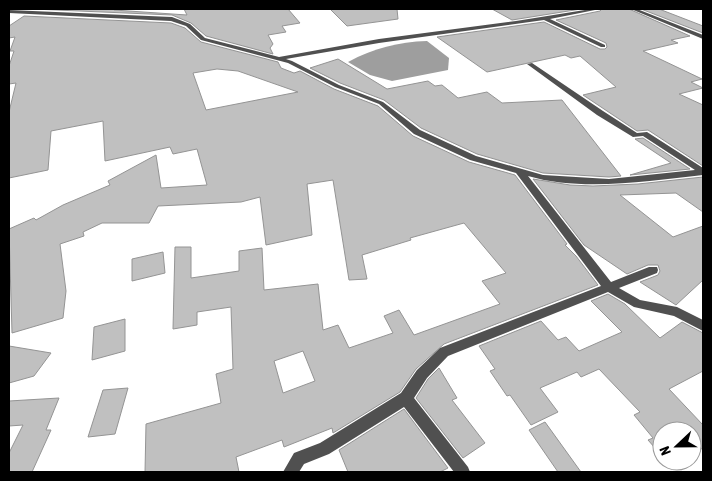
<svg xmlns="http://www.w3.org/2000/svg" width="712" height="481" font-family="'Asap Condensed',sans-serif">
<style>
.water{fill:#9e9e9e}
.building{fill:#c0c0c0;stroke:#949494;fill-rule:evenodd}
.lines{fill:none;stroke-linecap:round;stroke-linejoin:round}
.street{fill:#505050;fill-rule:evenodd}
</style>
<rect width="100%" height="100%" fill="#fff"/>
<!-- water -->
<path class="water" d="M 427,41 L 449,58 L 448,70 L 392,81 L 370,75 L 348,62 C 374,48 398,42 427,41 Z"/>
<!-- building -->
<path class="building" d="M 33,9 L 115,9 L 114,10 L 187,15 L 184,9 L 288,9 L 300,23 L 282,26 L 286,32 L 268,35 L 273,44 L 270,48 L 273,54 L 206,36 L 191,23 L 172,15 Z
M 330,9 L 397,9 L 398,19 L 347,26 Z
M 492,9 L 581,9 L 512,20 Z
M 602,9 L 629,9 L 690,36 L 671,40 L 678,43 L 643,51 L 702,79 L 691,82 L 703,88 L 679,94 L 703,105 L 703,166 L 648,130 L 637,131 L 583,95 L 616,87 L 580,56 L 571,58 L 565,55 L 487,72 L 437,37 L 544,22 L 600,49 L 605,49 L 607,47 L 606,43 L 556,20 L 600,11 Z
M 641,9 L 659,9 L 703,26 L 703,33 Z
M 24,16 L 171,23 L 185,28 L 201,42 L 278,62 L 281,68 L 294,73 L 300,71 L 334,89 L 378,106 L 413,136 L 469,162 L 515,175 L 567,244 L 565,245 L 576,256 L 598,285 L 444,344 L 416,369 L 400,392 L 333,433 L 332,428 L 284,447 L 282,440 L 236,457 L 239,472 L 145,472 L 146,424 L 221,403 L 216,374 L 233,369 L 231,307 L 197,312 L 197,325 L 173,329 L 175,247 L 191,247 L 191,278 L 239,271 L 239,251 L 262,248 L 264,290 L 318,284 L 323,330 L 338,325 L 349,348 L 393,333 L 384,316 L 399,310 L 414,335 L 500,304 L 482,281 L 506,273 L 464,223 L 410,238 L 411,240 L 362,255 L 367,279 L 349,280 L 333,180 L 307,184 L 312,235 L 266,245 L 260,197 L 241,202 L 158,206 L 149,223 L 102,223 L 83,232 L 84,236 L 60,244 L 66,291 L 63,318 L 12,333 L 9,229 L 34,218 L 36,220 L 63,205 L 110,185 L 108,181 L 156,155 L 161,188 L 207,185 L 197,149 L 173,154 L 170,147 L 105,161 L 103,121 L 51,131 L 48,170 L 9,178 L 9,112 L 16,83 L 9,84 L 9,66 L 14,51 L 10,51 L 15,37 L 9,38 L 9,26 ZM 217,69 L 238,71 L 298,92 L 206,110 L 193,73 ZM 303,351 L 315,381 L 283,393 L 274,361 Z
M 338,59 L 387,89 L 428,81 L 435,86 L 442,85 L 458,98 L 487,92 L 502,103 L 562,100 L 621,176 L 609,177 L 543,173 L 477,154 L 421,128 L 384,100 L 340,83 L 310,68 Z
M 643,138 L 690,169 L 630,175 L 671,163 L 635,139 Z
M 703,177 L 703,212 L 676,193 L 620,195 L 673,237 L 703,226 L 703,280 L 676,305 L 640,282 L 658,275 L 660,271 L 658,265 L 648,265 L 627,274 L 584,245 L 533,179 L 570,185 L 593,186 L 638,184 Z
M 163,252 L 165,273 L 132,281 L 132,259 Z
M 608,294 L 625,304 L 660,338 L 682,322 L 703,333 L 703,371 L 669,389 L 703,425 L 703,448 L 692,454 L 692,431 L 662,431 L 662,456 L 648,440 L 653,438 L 634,415 L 640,412 L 599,369 L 581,377 L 577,372 L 540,388 L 558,412 L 531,425 L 510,395 L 507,396 L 490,371 L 495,369 L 479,346 L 541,321 L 558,340 L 566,337 L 579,351 L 622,332 L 591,301 Z
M 125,319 L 125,351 L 92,360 L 94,327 Z
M 9,346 L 51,353 L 34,376 L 9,383 Z
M 439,368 L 457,398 L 452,400 L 485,443 L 463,458 L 416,398 L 428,379 Z
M 128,388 L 115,434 L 88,437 L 103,390 Z
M 59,398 L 46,430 L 51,430 L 32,472 L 9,472 L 9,453 L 23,425 L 9,426 L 9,401 Z
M 404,409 L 448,468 L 440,472 L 348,472 L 339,450 Z
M 545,422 L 581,472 L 558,472 L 529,430 Z"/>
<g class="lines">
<!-- street -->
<path class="street" d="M 591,9 L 600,9 L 550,19 L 605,45 L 605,47 L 601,47 L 544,20 L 379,43 L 286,59 L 292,61 L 339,85 L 383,102 L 420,130 L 476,156 L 543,175 L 609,179 L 695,170 L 643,136 L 633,137 L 597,115 L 527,64 L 532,63 L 603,111 L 637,133 L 647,132 L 703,168 L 703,175 C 648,181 582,192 528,176 L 611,282 L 649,267 L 657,267 L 658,270 L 657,273 L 619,288 L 640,300 L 677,307 L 703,320 L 703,331 L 674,316 L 634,307 L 608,292 L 448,356 L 427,378 L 414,398 L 468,467 L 470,472 L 454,472 L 404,407 L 329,454 L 304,464 L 299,472 L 283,472 L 294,453 L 320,443 L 401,393 L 417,370 L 440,348 L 601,286 L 516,173 L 470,160 L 414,134 L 379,104 L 335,87 L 288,63 L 201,40 L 186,26 L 171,21 L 9,13 L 9,10 L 172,17 L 190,24 L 205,38 L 279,57 L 379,39 L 516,21 Z
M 631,9 L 637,9 L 703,35 L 703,39 Z"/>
</g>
<!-- border -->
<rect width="712" height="481" fill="none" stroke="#000000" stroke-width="20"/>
<!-- north arrow -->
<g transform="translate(677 446) rotate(248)"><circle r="24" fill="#ffffff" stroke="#999999"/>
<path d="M0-4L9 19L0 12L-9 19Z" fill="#000000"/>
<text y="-8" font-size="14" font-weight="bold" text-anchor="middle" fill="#000000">N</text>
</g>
</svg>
